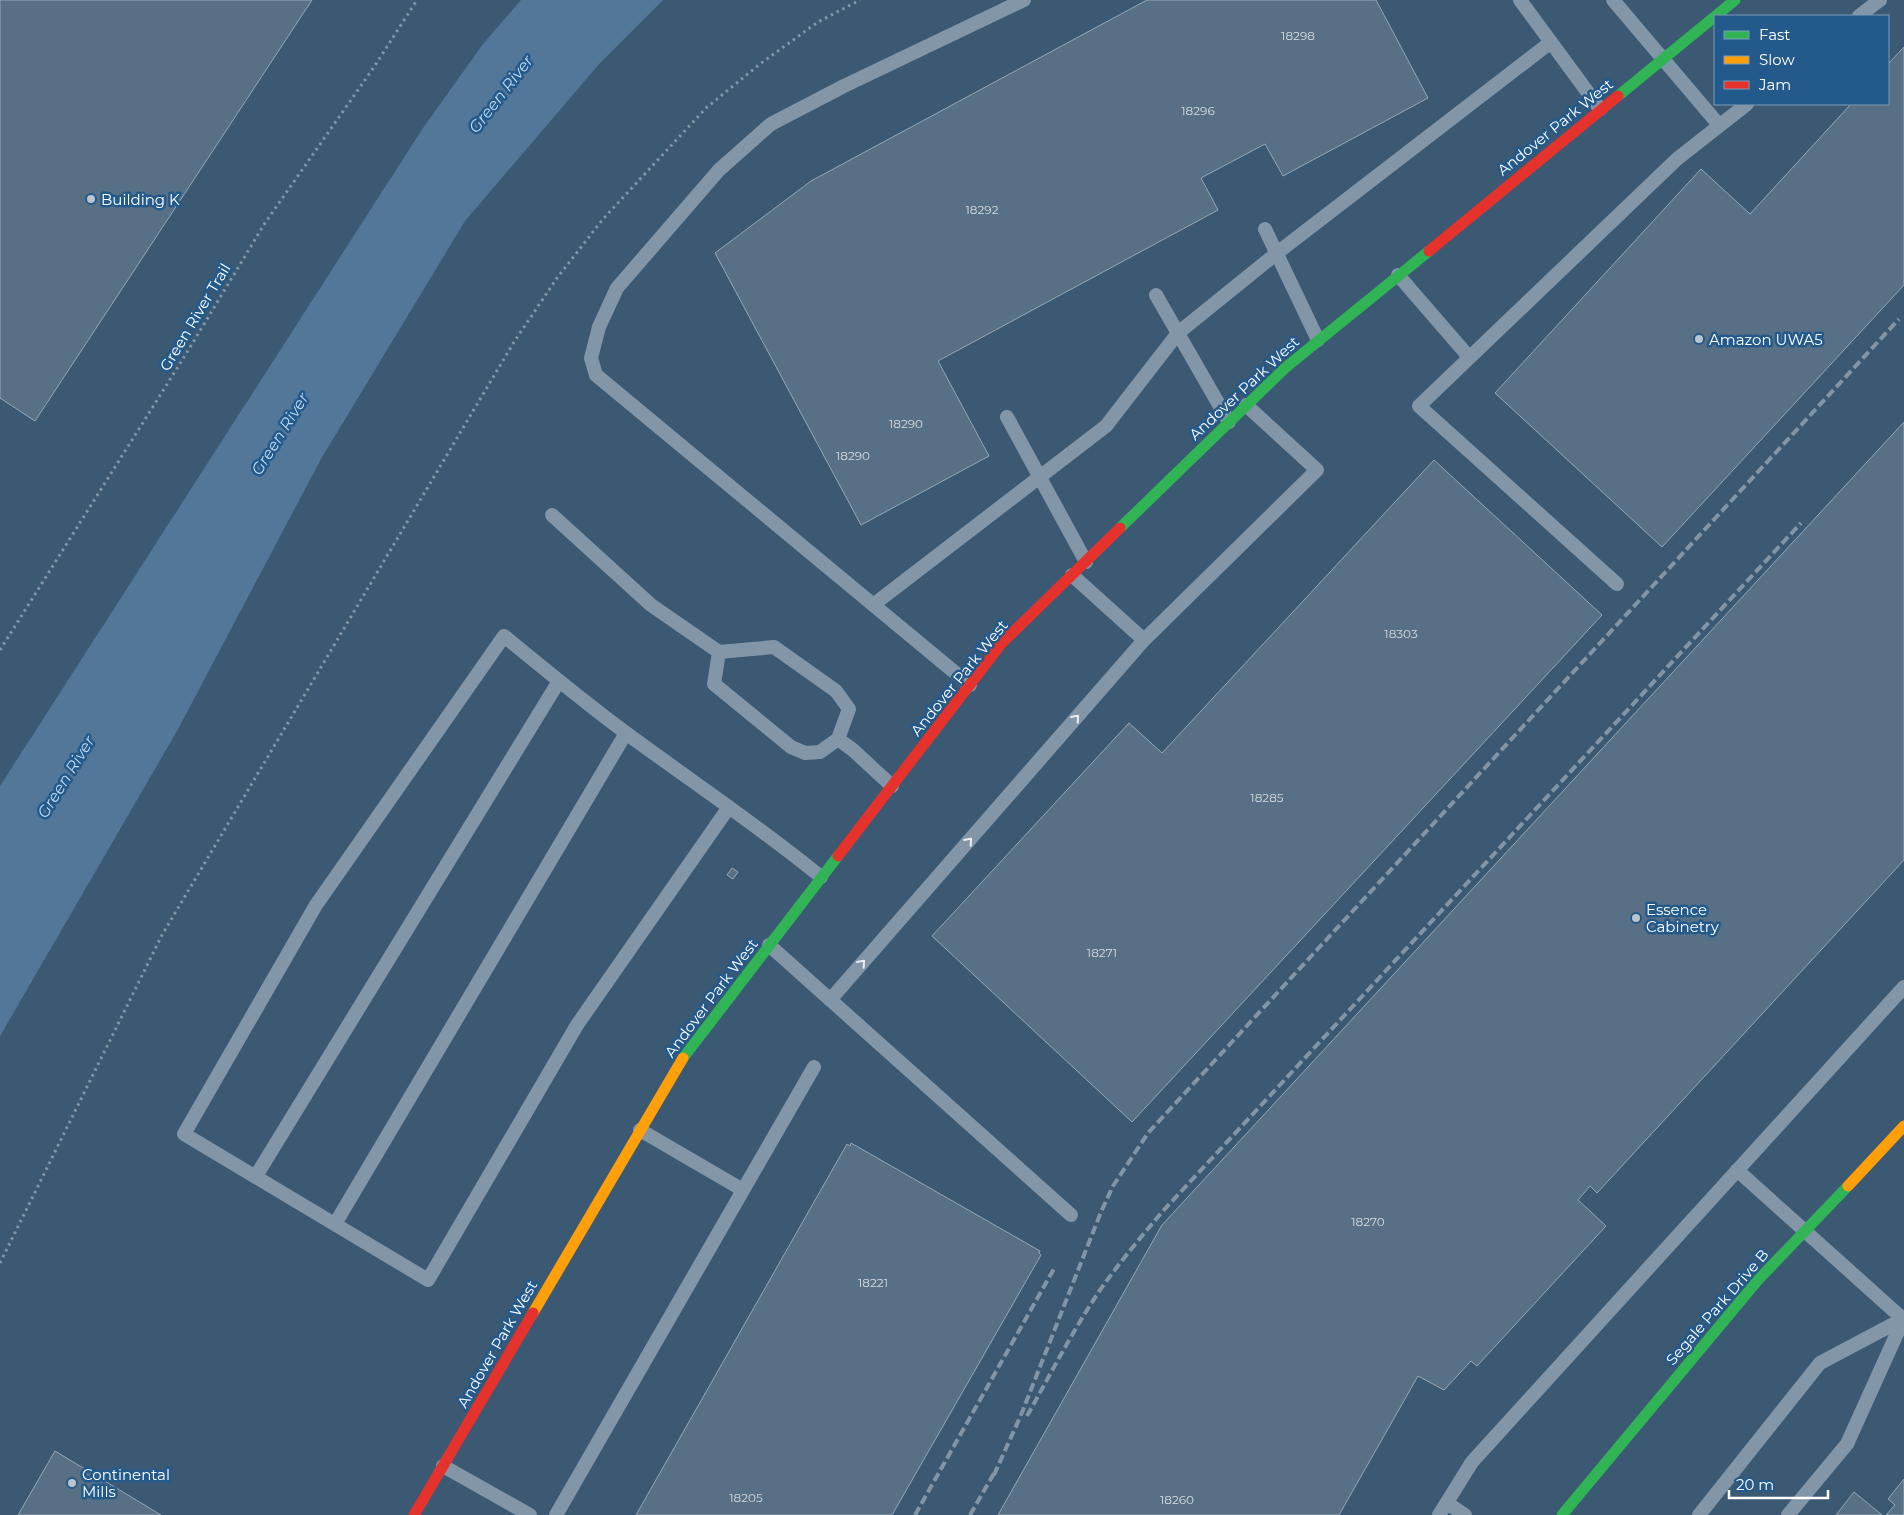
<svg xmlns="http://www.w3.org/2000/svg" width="1904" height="1515" font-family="Montserrat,sans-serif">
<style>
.water{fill:#537799}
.building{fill:#587085;stroke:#96a7b6}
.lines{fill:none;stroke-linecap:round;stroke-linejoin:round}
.path{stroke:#8296a8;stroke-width:3;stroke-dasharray:2.5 4;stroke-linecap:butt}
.lane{stroke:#8296a8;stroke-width:14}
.fast{stroke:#30b455;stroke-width:11}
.slow{stroke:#ff9f0a;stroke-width:11}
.jam{stroke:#e5322d;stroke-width:11}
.rail{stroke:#8295a6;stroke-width:4;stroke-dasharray:9 4;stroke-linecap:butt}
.oneway{stroke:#eceff2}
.poi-dot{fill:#bac5ce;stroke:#235a8b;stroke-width:2}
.labels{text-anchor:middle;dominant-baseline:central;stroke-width:5;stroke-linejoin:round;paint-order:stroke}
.number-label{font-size:12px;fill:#d5dbe0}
.street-label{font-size:15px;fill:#fff;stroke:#235a8b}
.poi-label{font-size:15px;fill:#fff;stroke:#235a8b;text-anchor:start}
.water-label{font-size:16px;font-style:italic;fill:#bddaf2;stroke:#235a8b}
</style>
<rect width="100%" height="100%" fill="#3b5973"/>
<!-- water -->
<path class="water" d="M 521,0 L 663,0 L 600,63 L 465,221 L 321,459 L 177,731 L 0,1036 L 0,786 L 423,128 L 483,44 Z"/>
<!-- building -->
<path class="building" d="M 0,0 L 312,0 L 35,421 L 0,398 Z
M 1147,0 L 1376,0 L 1428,98 L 1283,176 L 1265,144 L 1201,178 L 1218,210 L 938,361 L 989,456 L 861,525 L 715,253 L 811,181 Z
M 1904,47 L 1904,285 L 1662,547 L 1495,393 L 1701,169 L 1750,214 L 1851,104 L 1888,104 L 1888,64 Z
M 1904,422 L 1904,860 L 1597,1193 L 1590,1186 L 1578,1200 L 1606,1226 L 1477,1366 L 1471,1361 L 1444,1390 L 1418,1376 L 1339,1515 L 998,1515 L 1162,1225 Z
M 1434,460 L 1602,615 L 1132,1122 L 932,936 L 1129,723 L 1162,753 Z
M 732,868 L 738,872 L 733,879 L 727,875 Z
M 851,1143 L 1040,1251 L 1039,1253 L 1041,1255 L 892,1515 L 636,1515 L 847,1144 L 850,1146 Z
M 55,1451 L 161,1515 L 18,1515 Z
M 1904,1479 L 1904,1515 L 1886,1515 L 1895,1505 L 1888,1499 Z
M 1854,1492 L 1882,1515 L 1836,1515 Z"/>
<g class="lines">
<!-- path -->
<path class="path" d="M 0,650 L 186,354 L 265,223 L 374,67 L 417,0
M 0,1263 L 162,935 L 514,342 L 557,278 L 603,219 L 706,108 L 760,64 L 818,22 L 860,0"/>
<!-- lane -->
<path class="lane" d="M 1520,0 L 1600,109
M 1613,0 L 1719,125
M 1859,16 L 1880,0
M 1265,229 L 1318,340
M 1398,275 L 1469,357
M 1156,295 L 1229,422
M 1007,417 L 1086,562
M 552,515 L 651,605 L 719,652 L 774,647 L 836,691 L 849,709 L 838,739 L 820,752 L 805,753 L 791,747 L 714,684 L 719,652
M 1072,575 L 1144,640
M 1617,584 L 1419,406 L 1677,159 L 1747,104
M 873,605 L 1106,426 L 1178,333 L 1277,253 L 1551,42
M 970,685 L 596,375 L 591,358 L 599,327 L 617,288 L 719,170 L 771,124 L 844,86 L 1024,0
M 838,739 L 853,750 L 892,786
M 729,807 L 577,1025 L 428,1280 L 184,1134 L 316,905 L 504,636 C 544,669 584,702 626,733 C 691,781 759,826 821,877
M 769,945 L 1071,1215
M 830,1000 L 1144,640 L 1317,470 L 1246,405
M 640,1130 L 743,1190
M 256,1176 L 559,681
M 335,1224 L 626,733
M 443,1466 L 530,1515
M 1447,1503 L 1465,1515
M 556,1515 L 814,1067
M 1439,1515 L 1472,1462 L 1904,987
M 1699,1515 L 1820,1363 L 1903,1319 L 1737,1170
M 1788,1515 L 1847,1444 L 1904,1318"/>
<!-- fast -->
<path class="fast" d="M 1618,96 L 1735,0
M 1120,528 L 1285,368 L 1429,251
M 683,1058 L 838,856
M 1562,1515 L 1758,1280 L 1848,1186"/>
<!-- slow -->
<path class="slow" d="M 1848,1186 L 1904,1126
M 533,1313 L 683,1058"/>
<!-- jam -->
<path class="jam" d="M 1429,251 L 1618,96
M 838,856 L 1002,643 L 1120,528
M 414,1515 L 533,1313"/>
<!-- rail -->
<path class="rail" d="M 1027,1416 C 1050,1375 1072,1332 1098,1293 C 1118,1264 1141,1237 1163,1211 L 1801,523
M 994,1475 L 1021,1415 L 1101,1212 L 1113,1186 L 1148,1133 L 1899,319
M 915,1515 L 1055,1267
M 970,1515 L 997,1468"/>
</g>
<!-- one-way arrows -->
<defs><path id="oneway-chevron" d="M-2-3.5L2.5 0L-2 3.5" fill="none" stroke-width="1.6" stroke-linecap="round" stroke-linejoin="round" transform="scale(1.25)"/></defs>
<g class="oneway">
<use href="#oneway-chevron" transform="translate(1076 718) rotate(-49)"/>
<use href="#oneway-chevron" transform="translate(969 841) rotate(-49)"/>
<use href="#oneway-chevron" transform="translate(862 963) rotate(-49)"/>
</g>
<!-- markers -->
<g class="poi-dot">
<circle cx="91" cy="199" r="5"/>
<circle cx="1699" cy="339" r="5"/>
<circle cx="1636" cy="918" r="5"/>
<circle cx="72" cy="1483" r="5"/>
</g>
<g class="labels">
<!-- number labels -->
<g class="number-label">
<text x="1298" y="35">18298</text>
<text x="1198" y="110">18296</text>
<text x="982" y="209">18292</text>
<text x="906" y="423">18290</text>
<text x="853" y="455">18290</text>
<text x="1401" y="633">18303</text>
<text x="1267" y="797">18285</text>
<text x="1102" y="952">18271</text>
<text x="1368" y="1221">18270</text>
<text x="873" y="1282">18221</text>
<text x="746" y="1497">18205</text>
<text x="1177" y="1499">18260</text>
</g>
<!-- street labels -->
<g class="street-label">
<text transform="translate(1555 127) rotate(-39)">Andover Park West</text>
<text transform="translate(195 317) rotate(-59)">Green River Trail</text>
<text transform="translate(1244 388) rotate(-43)">Andover Park West</text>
<text transform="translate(959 678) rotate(-51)">Andover Park West</text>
<text transform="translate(711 998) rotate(-53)">Andover Park West</text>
<text transform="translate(1717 1307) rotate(-49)">Segale Park Drive B</text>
<text transform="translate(497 1344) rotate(-60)">Andover Park West</text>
</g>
<!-- poi labels -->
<g class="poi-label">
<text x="101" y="199">Building K</text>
<text x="1709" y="339">Amazon UWA5</text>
<text x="1646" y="909">Essence<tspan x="1646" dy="17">Cabinetry</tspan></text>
<text x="82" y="1474">Continental<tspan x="82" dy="17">Mills</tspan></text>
</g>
<!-- water labels -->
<g class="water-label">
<text transform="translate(501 94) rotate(-52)">Green River</text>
<text transform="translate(280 434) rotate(-58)">Green River</text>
<text transform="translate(66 777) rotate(-58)">Green River</text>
</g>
</g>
<!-- legend -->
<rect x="1714" y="15" width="175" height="90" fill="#235a8b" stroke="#7b9cb9"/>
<rect x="1724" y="31" width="25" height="8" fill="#30b455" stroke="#7b9cb9"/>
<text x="1759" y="40" font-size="15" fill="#ffffff">Fast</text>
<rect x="1724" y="56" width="25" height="8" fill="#ff9f0a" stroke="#7b9cb9"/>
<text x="1759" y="65" font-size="15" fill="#ffffff">Slow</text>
<rect x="1724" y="81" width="25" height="8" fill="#e5322d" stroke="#7b9cb9"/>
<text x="1759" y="90" font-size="15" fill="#ffffff">Jam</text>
<!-- scale -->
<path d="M1729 1490v8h99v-8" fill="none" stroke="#ffffff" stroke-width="2.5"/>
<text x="1736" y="1490" font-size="15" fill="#ffffff" stroke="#235a8b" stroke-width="4" paint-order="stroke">20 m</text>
</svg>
